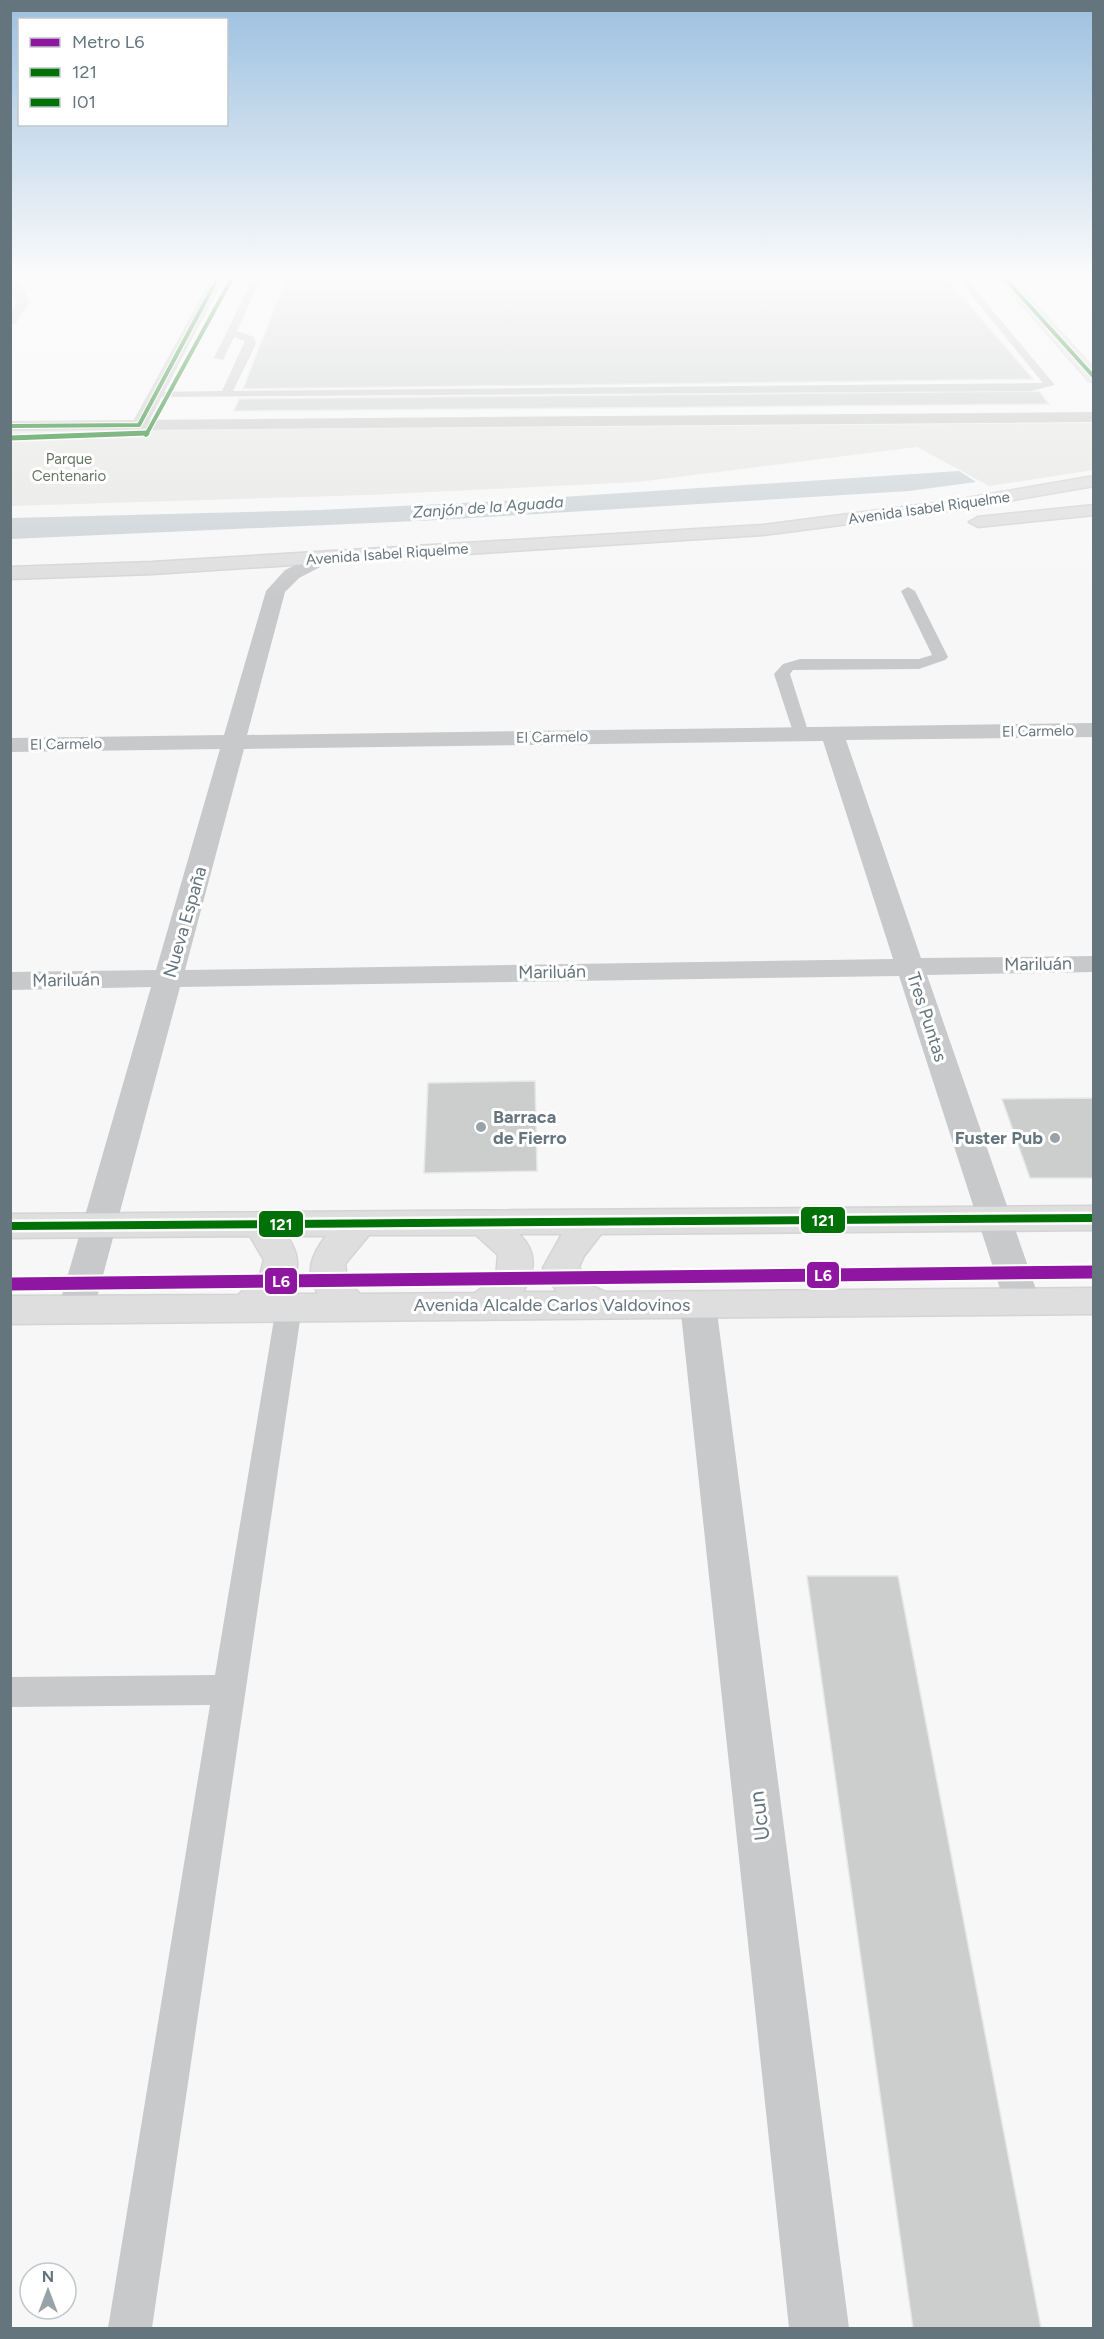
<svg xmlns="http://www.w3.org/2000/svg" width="1104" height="2339" font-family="Figtree,sans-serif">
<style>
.green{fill:#e6e8e4}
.water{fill:#cad2d5}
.building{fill:#cccece;stroke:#e6e6e6;stroke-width:1.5}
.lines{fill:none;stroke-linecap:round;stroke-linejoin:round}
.secondary-casing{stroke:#d3d4d5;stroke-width:3}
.trunk-casing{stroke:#d3d4d4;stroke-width:3}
.service{fill:#c8c9ca;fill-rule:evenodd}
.minor{fill:#c8c9ca;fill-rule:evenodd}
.tertiary{fill:#c8c9ca;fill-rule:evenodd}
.secondary{fill:#dedede;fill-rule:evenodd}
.trunk{fill:#dedede;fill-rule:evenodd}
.bus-1-far1-casing{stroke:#fff;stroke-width:6}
.bus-1-casing{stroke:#fff;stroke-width:13}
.bus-2-far1-casing{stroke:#fff;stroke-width:6}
.bus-2-casing{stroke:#fff;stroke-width:8}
.bus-1-far1{stroke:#007106;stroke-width:4}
.bus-1{stroke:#007106;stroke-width:8}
.bus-2-far1{stroke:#007106;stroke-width:4}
.bus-2{stroke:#007106;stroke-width:5}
.metro-1-casing{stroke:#fff;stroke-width:17}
.metro-1{stroke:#8e16a1;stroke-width:13}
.poi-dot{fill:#98a2a8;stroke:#fff;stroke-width:2}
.labels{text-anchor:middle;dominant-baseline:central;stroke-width:6;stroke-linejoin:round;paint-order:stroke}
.far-park-label{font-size:15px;fill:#687764;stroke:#fff}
.far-street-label{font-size:15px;fill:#65757e;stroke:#fff}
.far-water-label{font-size:16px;font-style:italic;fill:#657a7f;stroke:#fff}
.street-label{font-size:18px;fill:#65757e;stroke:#fff}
.poi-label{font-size:18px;font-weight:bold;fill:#65757e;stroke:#fff;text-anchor:start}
.near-street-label{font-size:21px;fill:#65757e;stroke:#fff}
.line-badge{stroke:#fff;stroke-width:2}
.badge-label{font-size:16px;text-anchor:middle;font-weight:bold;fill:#fff}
</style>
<rect width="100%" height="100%" fill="#f7f7f7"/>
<!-- green -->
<path class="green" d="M 1093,423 L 1094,470 L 989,486 L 917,447 L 638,482 L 368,495 L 11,506 L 10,431 Z"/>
<!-- water -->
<path class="water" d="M 959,471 L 976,482 L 909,491 L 439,520 L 11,539 L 11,518 L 319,510 L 502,501 Z"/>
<!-- building -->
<path class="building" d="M 288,274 L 943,274 L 1033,379 L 243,389 Z
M 1039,391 L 1049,404 L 234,411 L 239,399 Z
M 535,1081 L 537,1171 L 424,1173 L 428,1083 Z
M 1094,1098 L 1094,1178 L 1030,1178 L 1002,1099 Z
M 807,1576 L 898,1576 L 1041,2328 L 913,2328 Z"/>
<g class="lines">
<!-- secondary casing -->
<g class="secondary-casing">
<path id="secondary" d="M 995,274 L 1007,274 L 1094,369 L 1094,382 L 1089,381 Z
M 1094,1206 L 1094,1230 L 601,1234 L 584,1256 L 579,1267 L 590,1285 L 606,1292 L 1094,1288 L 1094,1314 L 10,1324 L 10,1296 L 238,1295 L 260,1275 L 264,1260 L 250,1236 L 10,1238 L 10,1214 ZM 519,1234 L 562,1234 L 543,1268 L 557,1292 L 523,1292 C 535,1271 538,1252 519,1234 ZM 369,1235 L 476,1235 L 498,1255 L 496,1277 L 475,1293 L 360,1294 L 347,1280 L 345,1264 ZM 287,1236 L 326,1236 C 311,1256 305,1271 318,1294 L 284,1294 C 300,1273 302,1258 287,1236 Z"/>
</g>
<!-- trunk casing -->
<g class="trunk-casing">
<path id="trunk" d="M 1094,476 L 1094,486 L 950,511 L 763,535 L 152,574 L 10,579 L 10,567 L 152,562 L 763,525 L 950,501 Z
M 1094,505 L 1094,515 L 978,527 L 969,522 L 978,517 Z"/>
</g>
<!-- service -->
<path class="service" d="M 255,274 L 263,274 L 237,331 L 254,337 L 256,344 L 233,391 L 1043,383 L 954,274 L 962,274 L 1055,385 L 1031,391 L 151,397 L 151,393 L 155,392 L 222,391 L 245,341 L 234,337 L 223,360 L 214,358 Z
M 908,587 L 915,591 L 948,657 L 945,660 L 919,669 L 793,670 L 790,674 L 809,734 L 801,739 L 795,738 L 774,674 L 783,664 L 800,659 L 919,659 L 932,655 L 901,591 Z
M 289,1297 L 298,1300 L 302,1307 L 152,2328 L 108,2328 L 210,1705 L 10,1707 L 10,1677 L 215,1675 L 276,1307 L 280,1300 Z"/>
<!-- minor -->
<path class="minor" d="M 214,274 L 226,274 L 147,425 L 145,428 L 133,428 L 131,425 Z
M 10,278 L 24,289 L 29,303 L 15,324 L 10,325 L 10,311 L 17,303 L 10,290 Z
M 323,552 L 332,558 L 330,562 L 299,578 L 285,592 L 247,735 L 1094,723 L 1094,737 L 846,740 L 921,958 L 1094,956 L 1094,972 L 927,975 L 1040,1301 L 1035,1310 L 1022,1314 L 1009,1310 L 1004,1301 L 899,976 L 180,987 L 94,1309 L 89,1319 L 76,1323 L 63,1319 L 58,1309 L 151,987 L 10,990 L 10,972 L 156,970 L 220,749 L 10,752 L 10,738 L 224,735 L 266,591 L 285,570 ZM 823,741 L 893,959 L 185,970 L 244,749 Z
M 698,1291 L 711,1294 L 716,1304 L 849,2328 L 789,2328 L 680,1304 L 685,1294 Z"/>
<!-- tertiary -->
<path class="tertiary" d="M 1094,412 L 1094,422 L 10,431 L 10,421 Z"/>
<!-- secondary -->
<use href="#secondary" class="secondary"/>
<!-- trunk -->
<use href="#trunk" class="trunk"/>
<!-- bus-1-far1 casing -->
<g class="bus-1-far1-casing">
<path id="bus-1-far1" d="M 1001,274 L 1094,377
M 10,426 L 139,425 L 220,274"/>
</g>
<!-- bus-1 casing -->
<g class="bus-1-casing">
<path id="bus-1" d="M 10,1226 L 1094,1218"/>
</g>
<!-- bus-2-far1 casing -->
<g class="bus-2-far1-casing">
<path id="bus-2-far1" d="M 146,435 L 231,280"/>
</g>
<!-- bus-2 casing -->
<g class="bus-2-casing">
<path id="bus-2" d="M 10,438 L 147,433"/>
</g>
<!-- bus-1-far1 -->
<use href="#bus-1-far1" class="bus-1-far1"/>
<!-- bus-1 -->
<use href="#bus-1" class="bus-1"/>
<!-- bus-2-far1 -->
<use href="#bus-2-far1" class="bus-2-far1"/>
<!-- bus-2 -->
<use href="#bus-2" class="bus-2"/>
<!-- metro-1 casing -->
<g class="metro-1-casing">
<path id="metro-1" d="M 10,1284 L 1094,1272"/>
</g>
<!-- metro-1 -->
<use href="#metro-1" class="metro-1"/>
</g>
<!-- sky -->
<linearGradient id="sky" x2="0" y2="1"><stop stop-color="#9cc0e0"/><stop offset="0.46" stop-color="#fbfbfb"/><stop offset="1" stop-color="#fbfbfb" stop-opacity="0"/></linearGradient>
<rect width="1104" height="601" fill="url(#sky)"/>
<!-- markers -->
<g class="poi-dot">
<circle cx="481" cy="1127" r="6"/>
<circle cx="1055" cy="1138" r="6"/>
</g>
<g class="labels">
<!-- far-park labels -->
<g class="far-park-label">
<text x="69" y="459">Parque<tspan x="69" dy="17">Centenario</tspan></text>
</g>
<!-- far-street labels -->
<g class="far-street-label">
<text transform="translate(929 508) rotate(-8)">Avenida Isabel Riquelme</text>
<text transform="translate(387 554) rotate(-4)">Avenida Isabel Riquelme</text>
<text transform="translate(1038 731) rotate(-1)">El Carmelo</text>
<text transform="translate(552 737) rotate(-1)">El Carmelo</text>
<text transform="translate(66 744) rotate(-1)">El Carmelo</text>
</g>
<!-- far-water labels -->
<g class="far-water-label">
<text transform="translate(488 507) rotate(-4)">Zanjón de la Aguada</text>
</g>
<!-- street labels -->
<g class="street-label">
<text transform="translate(185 922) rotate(-74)">Nueva España</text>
<text transform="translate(1038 964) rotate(-1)">Mariluán</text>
<text transform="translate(552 972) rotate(-1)">Mariluán</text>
<text transform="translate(66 980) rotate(-1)">Mariluán</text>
<text transform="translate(927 1017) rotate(72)">Tres Puntas</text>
<text x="552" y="1305">Avenida Alcalde Carlos Valdovinos</text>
</g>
<!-- poi labels -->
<g class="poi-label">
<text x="493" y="1117">Barraca<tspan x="493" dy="21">de Fierro</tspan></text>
<text x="1043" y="1138" text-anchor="end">Fuster Pub</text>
</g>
<!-- near-street labels -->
<g class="near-street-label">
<text transform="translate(759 1816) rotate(-97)">Ucun</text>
</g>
</g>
<g class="line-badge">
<rect x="800" y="1206" width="46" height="28" rx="6" fill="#007106"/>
<rect x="258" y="1210" width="46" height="28" rx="6" fill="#007106"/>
<rect x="806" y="1261" width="34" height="28" rx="6" fill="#8e16a1"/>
<rect x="264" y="1267" width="34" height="28" rx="6" fill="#8e16a1"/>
</g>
<g class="badge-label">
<text x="823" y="1226">121</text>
<text x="281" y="1230">121</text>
<text x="823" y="1281">L6</text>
<text x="281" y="1287">L6</text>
</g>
<!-- border -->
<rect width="1104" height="2339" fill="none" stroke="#65757e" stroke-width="24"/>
<!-- legend -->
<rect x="18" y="18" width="210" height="108" fill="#ffffff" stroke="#c1c8cb" stroke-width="1.5"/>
<rect x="30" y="38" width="30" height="9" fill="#8e16a1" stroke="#c1c8cb" stroke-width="1.5"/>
<text x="72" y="48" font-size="18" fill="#65757e">Metro L6</text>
<rect x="30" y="68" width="30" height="9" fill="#007106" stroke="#c1c8cb" stroke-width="1.5"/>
<text x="72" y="78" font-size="18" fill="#65757e">121</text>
<rect x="30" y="98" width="30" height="9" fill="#007106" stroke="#c1c8cb" stroke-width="1.5"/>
<text x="72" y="108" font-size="18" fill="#65757e">I01</text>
<!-- north arrow -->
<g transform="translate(48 2291)"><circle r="28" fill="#ffffff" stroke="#c1c8cb" stroke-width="1.5"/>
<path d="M0-4.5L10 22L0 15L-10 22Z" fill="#98a2a8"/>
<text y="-9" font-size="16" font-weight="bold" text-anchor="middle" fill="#65757e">N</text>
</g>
</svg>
